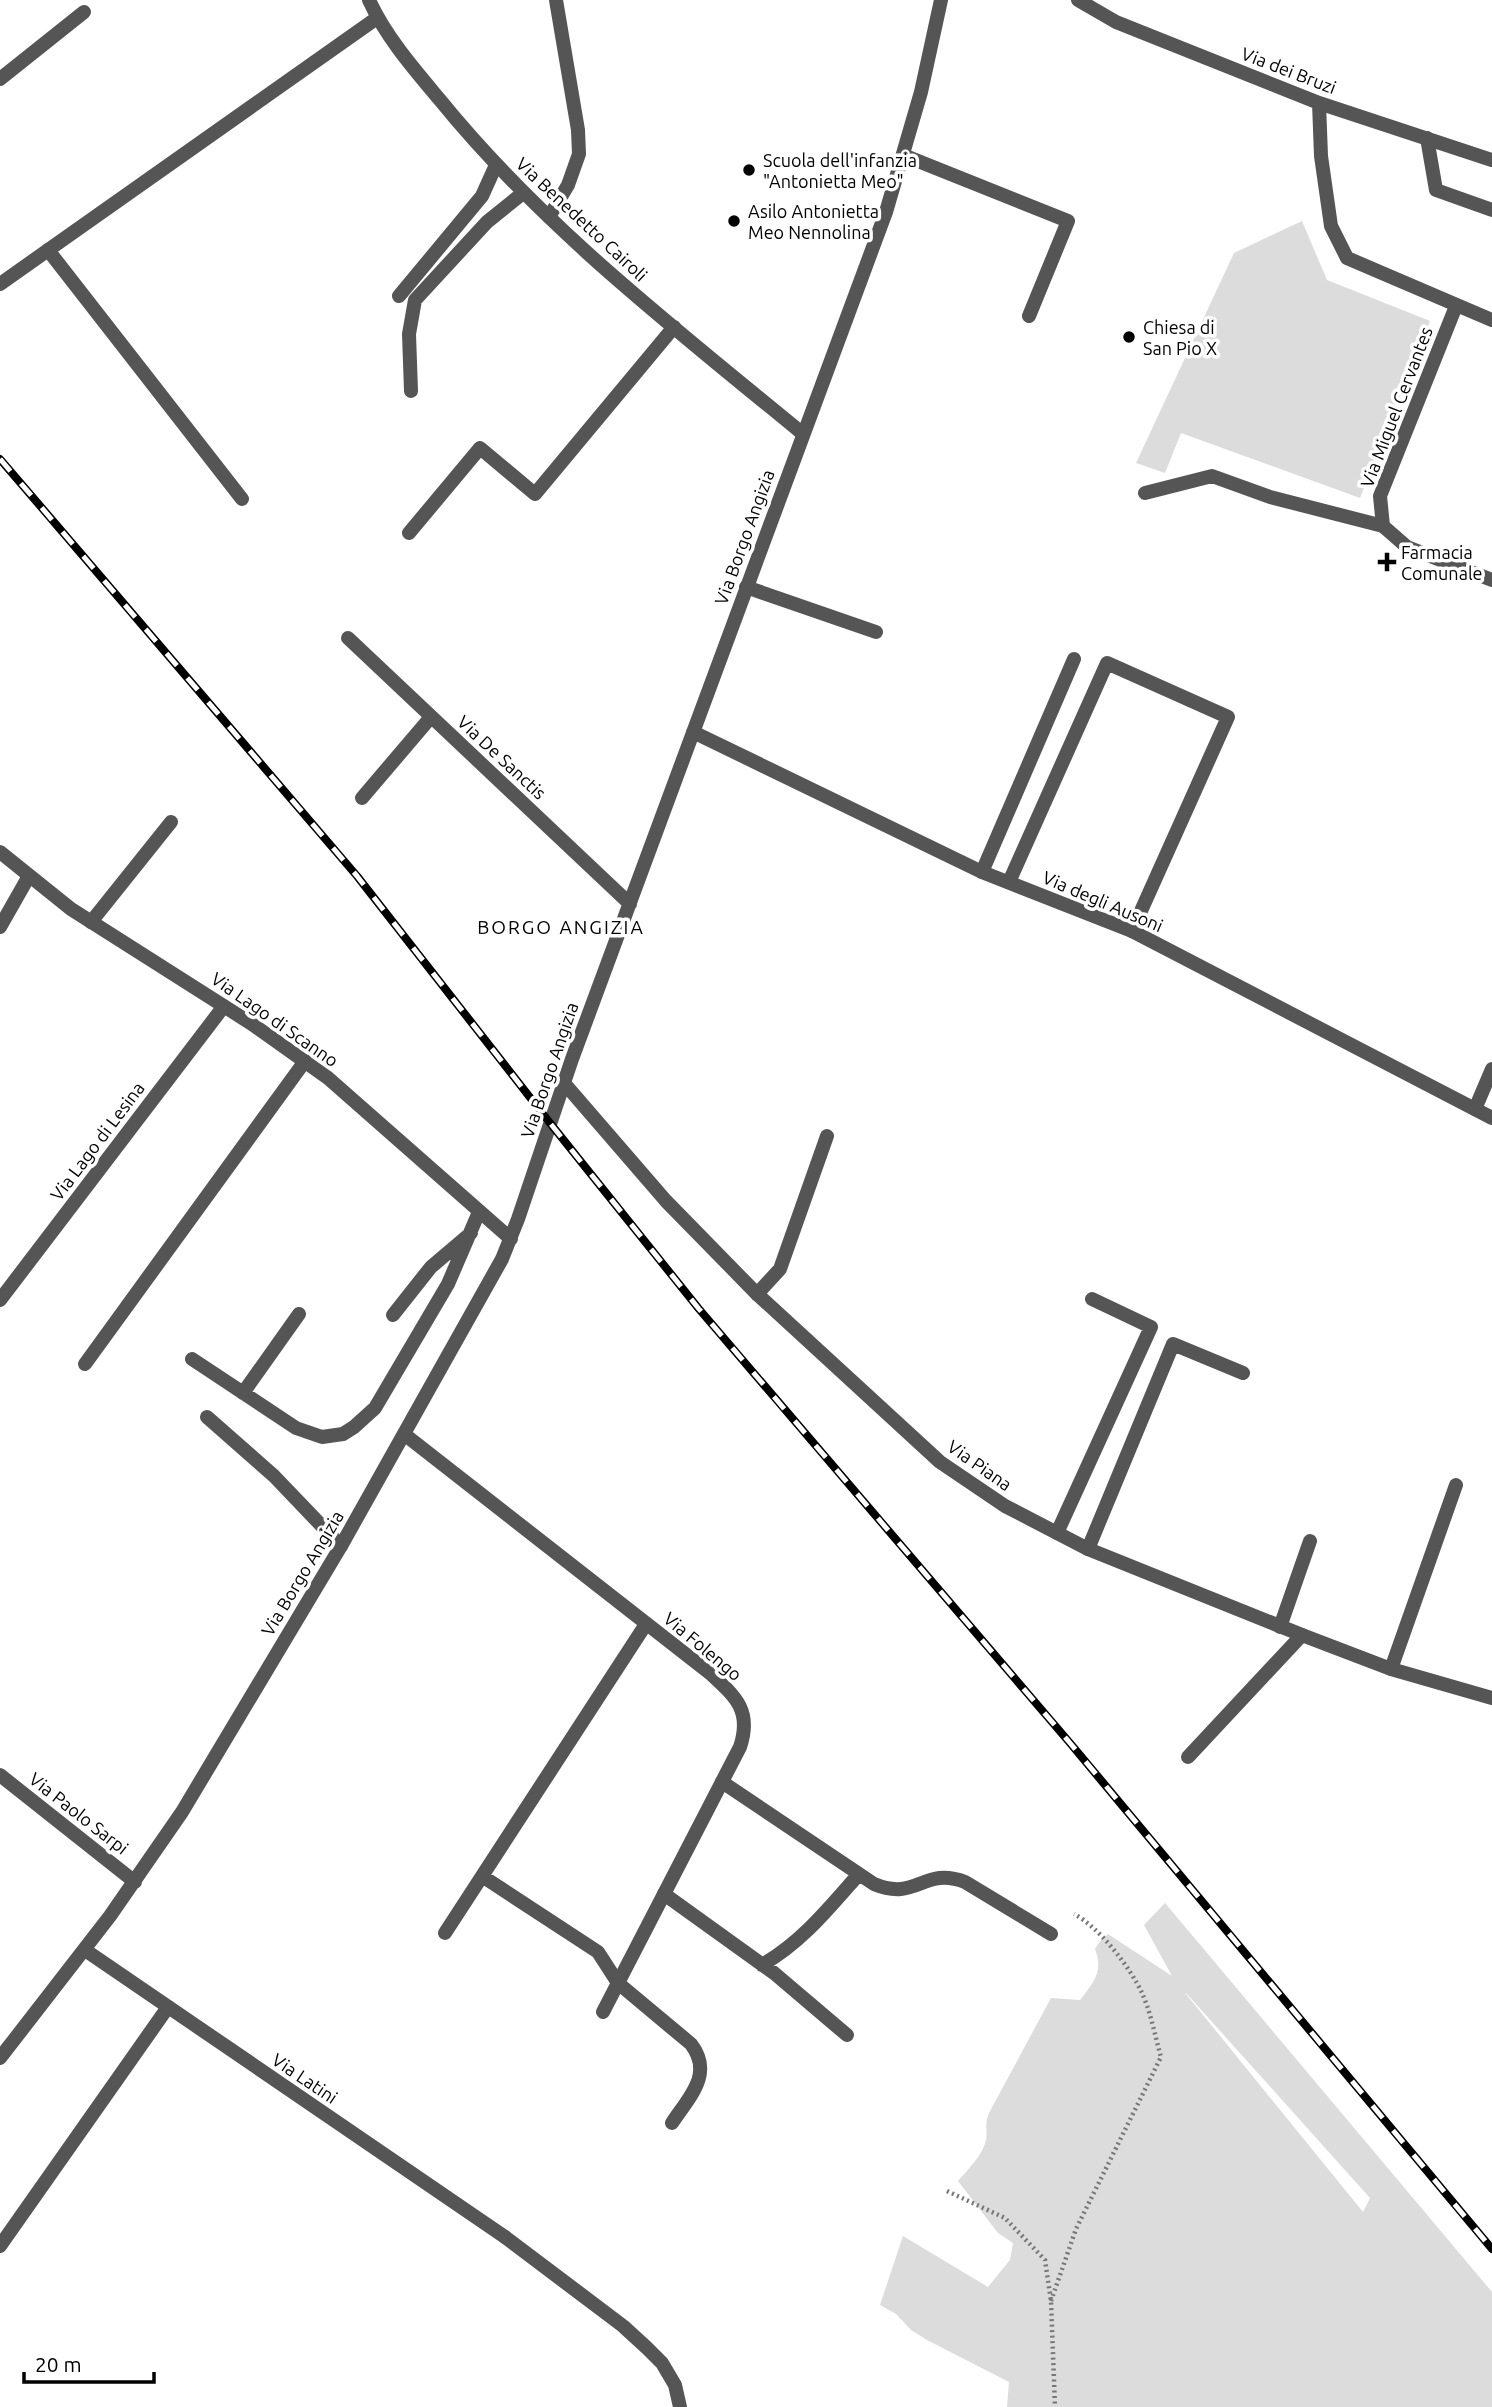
<svg xmlns="http://www.w3.org/2000/svg" width="1492" height="2407" font-family="Ubuntu,sans-serif">
<style>
.green{fill:#dcdcdc;fill-rule:evenodd}
.lines{fill:none;stroke-linecap:round;stroke-linejoin:round}
.path{stroke:#777;stroke-width:4.5;stroke-dasharray:2 3.5;stroke-linecap:butt}
.lane{stroke:#555;stroke-width:14}
.street{stroke:#555;stroke-width:14}
.rail-casing{stroke:#000;stroke-width:8}
.rail{stroke:#fff;stroke-width:5;stroke-dasharray:16;stroke-linecap:butt}
.poi-dot{fill:#000;stroke:#fff;stroke-width:2.5}
.labels{text-anchor:middle;dominant-baseline:central;stroke-width:7;stroke-linejoin:round;paint-order:stroke}
.street-label{font-size:18px;fill:#000;stroke:#fff}
.poi-label{font-size:18px;fill:#000;stroke:#fff;text-anchor:start}
.neighbourhood-label{font-size:19px;letter-spacing:2px;fill:#000;stroke:#fff}
</style>
<rect width="100%" height="100%" fill="#fff"/>
<!-- green -->
<path class="green" d="M 1302,221 L 1327,280 L 1430,321 L 1360,498 L 1181,433 L 1165,473 L 1136,463 L 1234,253 Z
M 1165,1903 L 1492,2292 L 1492,2407 L 1007,2407 L 1009,2382 L 927,2340 L 911,2330 L 896,2314 L 880,2305 L 903,2236 L 988,2287 L 1010,2260 L 1013,2243 L 998,2233 L 958,2181 C 968,2169 983,2155 986,2140 C 988,2129 984,2125 989,2113 L 1051,1998 L 1080,2000 C 1093,1983 1104,1972 1095,1949 L 1101,1940 L 1108,1934 L 1172,1976 L 1144,1925 ZM 1186,1993 L 1370,2198 L 1363,2212 L 1186,1994 Z"/>
<g class="lines">
<!-- path -->
<path class="path" d="M 947,2191 L 1005,2218 L 1045,2260 L 1051,2301 L 1055,2407
M 1051,2301 L 1076,2229 L 1161,2057 C 1155,2036 1151,2013 1142,1993 C 1130,1967 1099,1927 1074,1914"/>
<!-- lane -->
<path class="lane" d="M 0,79 L 84,12
M 1427,138 L 1436,190 L 1492,210
M 903,155 L 1068,221 L 1029,316
M 549,217 L 568,185 L 579,154 L 578,130 L 556,0
M 48,250 L 242,499
M 399,296 L 482,196 L 496,165
M 411,391 L 409,334 L 415,300 L 487,222 L 523,193
M 1145,493 L 1212,476 L 1270,497 L 1383,526
M 409,533 L 480,448 L 535,494 L 674,327
M 746,587 L 876,632
M 362,798 L 431,717
M 982,872 L 1074,659
M 1009,882 L 1107,663 L 1228,717 L 1132,931
M 91,922 L 171,822
M 0,927 L 29,876
M 1475,1109 L 1492,1069
M 757,1294 L 780,1269 L 827,1136
M 393,1315 L 431,1267 L 471,1233
M 192,1359 L 296,1428 L 322,1437 L 343,1434 L 354,1427 L 375,1408 L 448,1284 L 479,1212
M 85,1364 L 305,1061
M 243,1393 L 299,1314
M 207,1417 L 274,1476 L 341,1546
M 1057,1533 L 1151,1327 L 1092,1299
M 1088,1549 L 1173,1344 L 1243,1373
M 1280,1627 L 1310,1541
M 1391,1669 L 1456,1485
M 1188,1757 L 1302,1635
M 722,1782 L 874,1884 C 917,1902 923,1866 965,1882 L 1051,1934
M 482,1876 L 598,1952 L 618,1983 L 691,2044 C 714,2074 689,2097 672,2123
M 664,1894 L 774,1973 L 847,2035
M 445,1933 L 646,1624
M 762,1965 C 802,1942 829,1908 859,1874
M 505,2237 L 623,2326 L 647,2348 L 662,2363 L 675,2385 L 680,2407
M 0,2246 L 168,2007"/>
<!-- street -->
<path class="street" d="M 369,0 C 386,37 414,69 440,100 C 544,228 676,329 803,434
M 1078,0 L 1116,22 L 1319,103 L 1492,160
M 1319,103 L 1321,156 L 1331,226 L 1347,258 L 1492,320
M 0,284 L 377,18
M 1456,306 L 1380,496 L 1383,526 L 1407,547 L 1492,580
M 348,638 L 630,904
M 693,732 L 982,872 L 1132,931 L 1492,1118
M 0,852 L 71,909 L 252,1024 L 328,1078 L 511,1239
M 564,1083 L 666,1201 L 757,1294 L 940,1462 L 1005,1506 L 1088,1549 L 1302,1635 L 1391,1669 L 1492,1698
M 0,1300 L 224,1006
M 404,1434 L 711,1674 C 736,1697 752,1711 740,1747 L 603,2012
M 0,1775 L 135,1882
M 85,1950 L 505,2237
M 0,2058 L 110,1916 L 182,1812 L 341,1546 L 502,1259 L 518,1219 L 572,1059 L 886,212 L 921,92 L 941,0"/>
<!-- rail casing -->
<g class="rail-casing">
<path id="rail" d="M 0,459 L 357,876 L 550,1123 L 699,1309 L 1070,1743 L 1492,2249"/>
</g>
<!-- rail -->
<use href="#rail" class="rail"/>
</g>
<!-- markers -->
<g class="poi-dot">
<circle cx="749" cy="170" r="7"/>
<circle cx="734" cy="221" r="7"/>
<circle cx="1129" cy="337" r="7"/>
<path d="M1383.5 551.5h7v7h7v7h-7v7h-7v-7h-7v-7h7z"/>
</g>
<g class="labels">
<!-- street labels -->
<g class="street-label">
<text transform="translate(1289 70) rotate(21)">Via dei Bruzi</text>
<text transform="translate(582 219) rotate(43)">Via Benedetto Cairoli</text>
<text transform="translate(1396 407) rotate(-69)">Via Miguel Cervantes</text>
<text transform="translate(744 537) rotate(-70)">Via Borgo Angizia</text>
<text transform="translate(502 757) rotate(43)">Via De Sanctis</text>
<text transform="translate(1103 901) rotate(23)">Via degli Ausoni</text>
<text transform="translate(275 1019) rotate(35)">Via Lago di Scanno</text>
<text transform="translate(549 1070) rotate(-71)">Via Borgo Angizia</text>
<text transform="translate(97 1141) rotate(-53)">Via Lago di Lesina</text>
<text transform="translate(980 1465) rotate(35)">Via Piana</text>
<text transform="translate(302 1573) rotate(-59)">Via Borgo Angizia</text>
<text transform="translate(703 1646) rotate(40)">Via Folengo</text>
<text transform="translate(79 1813) rotate(38)">Via Paolo Sarpi</text>
<text transform="translate(305 2078) rotate(34)">Via Latini</text>
</g>
<!-- poi labels -->
<g class="poi-label">
<text x="763" y="160">Scuola dell'infanzia<tspan x="763" dy="21">"Antonietta Meo"</tspan></text>
<text x="748" y="211">Asilo Antonietta<tspan x="748" dy="21">Meo Nennolina</tspan></text>
<text x="1143" y="327">Chiesa di<tspan x="1143" dy="21">San Pio X</tspan></text>
<text x="1401" y="552">Farmacia<tspan x="1401" dy="21">Comunale</tspan></text>
</g>
<!-- neighbourhood labels -->
<g class="neighbourhood-label">
<text x="561" y="927">BORGO ANGIZIA</text>
</g>
</g>
<!-- scale -->
<path d="M24 2372v10h130v-10" fill="none" stroke="#000000" stroke-width="3.5"/>
<text x="35" y="2372" font-size="21" fill="#000000" stroke="#ffffff" stroke-width="5" paint-order="stroke">20 m</text>
</svg>
